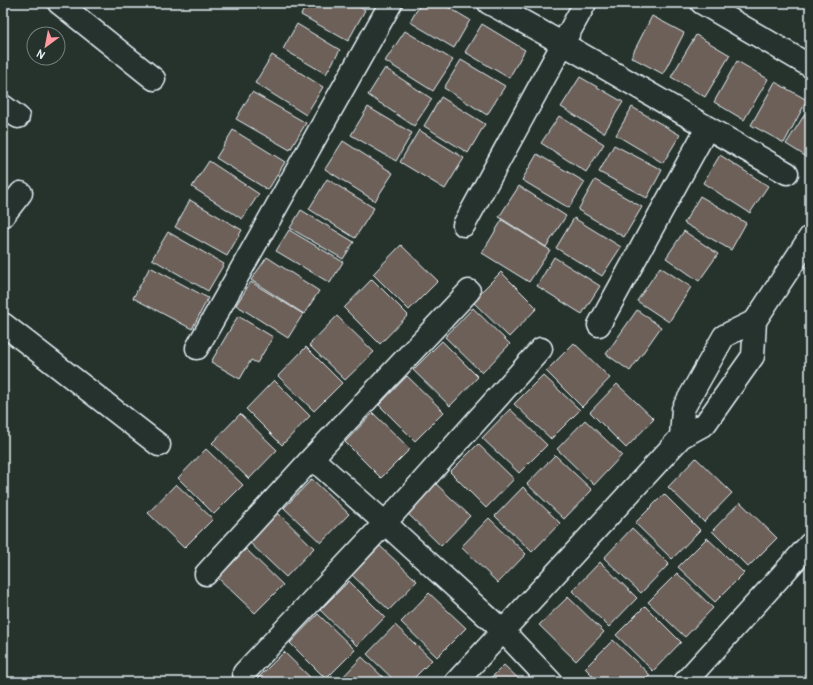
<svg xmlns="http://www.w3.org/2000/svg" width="813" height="685" font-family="Pangolin,sans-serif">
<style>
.building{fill:#6c6059;stroke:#e8f1f8}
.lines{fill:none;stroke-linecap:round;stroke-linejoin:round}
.minor-casing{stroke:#e8f1f8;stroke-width:25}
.minor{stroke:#26332d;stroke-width:22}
</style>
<rect width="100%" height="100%" fill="#26332d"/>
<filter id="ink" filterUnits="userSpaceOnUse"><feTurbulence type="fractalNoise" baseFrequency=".025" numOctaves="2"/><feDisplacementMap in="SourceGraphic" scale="8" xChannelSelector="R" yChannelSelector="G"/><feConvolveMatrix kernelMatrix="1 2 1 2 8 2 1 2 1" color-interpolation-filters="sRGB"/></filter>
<g filter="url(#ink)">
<!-- building -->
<path class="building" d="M 307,3 L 352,3 L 365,10 L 348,41 L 301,15 Z
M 421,3 L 441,3 L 470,20 L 454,48 L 410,22 Z
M 652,16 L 684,33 L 663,74 L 631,57 Z
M 297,24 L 340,50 L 326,74 L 283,49 Z
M 482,24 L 525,50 L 509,78 L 465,52 Z
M 405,31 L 453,60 L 433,91 L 385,61 Z
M 696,35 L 730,55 L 705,97 L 671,77 Z
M 272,55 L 323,87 L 306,115 L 255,83 Z
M 461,60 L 505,86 L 487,115 L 444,88 Z
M 737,61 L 768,79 L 744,120 L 714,102 Z
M 385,68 L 432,99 L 414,126 L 368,95 Z
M 580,77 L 623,102 L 604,133 L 561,107 Z
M 775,82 L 807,100 L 784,143 L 751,125 Z
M 252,92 L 306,123 L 290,150 L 236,119 Z
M 441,97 L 485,124 L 468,153 L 424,126 Z
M 810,106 L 810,159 L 786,144 Z
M 368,107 L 412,133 L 396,161 L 351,135 Z
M 632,107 L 680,135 L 663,163 L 616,135 Z
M 559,116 L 604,144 L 586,172 L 541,143 Z
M 233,130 L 285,162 L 268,190 L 216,158 Z
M 419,130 L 464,158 L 445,189 L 400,162 Z
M 343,141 L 393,173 L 375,201 L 325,169 Z
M 614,145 L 662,170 L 647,198 L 599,172 Z
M 537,154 L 585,182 L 569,208 L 522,180 Z
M 720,155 L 768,186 L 750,213 L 703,183 Z
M 209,161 L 259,194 L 242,219 L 192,187 Z
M 327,179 L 374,208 L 355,238 L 309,209 Z
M 595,180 L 642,207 L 624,237 L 578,210 Z
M 519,186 L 566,216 L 546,247 L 499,217 Z
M 700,196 L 746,223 L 731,250 L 684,223 Z
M 190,200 L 242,230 L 227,256 L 175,227 Z
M 301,210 L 354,242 L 343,259 L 290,228 Z
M 574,218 L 621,247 L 602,276 L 556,248 Z
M 502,220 L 550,250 L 529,282 L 482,253 Z
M 289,230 L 343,262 L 330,283 L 276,251 Z
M 684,231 L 718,254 L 699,281 L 666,258 Z
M 168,232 L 224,264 L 208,291 L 152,259 Z
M 401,245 L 438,281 L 409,310 L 373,274 Z
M 267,257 L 319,291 L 304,314 L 251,280 Z
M 554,257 L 600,286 L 582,314 L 537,286 Z
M 150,267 L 208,298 L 192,329 L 133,298 Z
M 660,267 L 691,287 L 669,322 L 637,301 Z
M 501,272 L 537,308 L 509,337 L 472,301 Z
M 372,279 L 408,315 L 380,344 L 344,308 Z
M 251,282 L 303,314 L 288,338 L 236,305 Z
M 473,308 L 510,344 L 482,373 L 445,337 Z
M 637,310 L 661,327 L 630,371 L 606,354 Z
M 238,316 L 273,337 L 257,363 L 251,360 L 240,379 L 211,362 Z
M 337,316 L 374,352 L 345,380 L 309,345 Z
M 442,341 L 478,377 L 450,406 L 413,370 Z
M 574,343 L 610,378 L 582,407 L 546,371 Z
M 306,347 L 342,383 L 314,411 L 278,376 Z
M 543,375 L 580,410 L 551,439 L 514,404 Z
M 407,376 L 444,412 L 415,441 L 379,405 Z
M 274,380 L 310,416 L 282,445 L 246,409 Z
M 617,384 L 654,419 L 626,448 L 590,412 Z
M 510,409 L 547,445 L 519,473 L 482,438 Z
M 373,413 L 410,449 L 381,478 L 345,442 Z
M 240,414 L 277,450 L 249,479 L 212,443 Z
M 585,420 L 622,455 L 594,485 L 557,449 Z
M 478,444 L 514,479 L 486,508 L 450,472 Z
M 206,449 L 243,485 L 214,514 L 178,478 Z
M 555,455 L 592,490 L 564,519 L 527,484 Z
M 696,458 L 732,493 L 704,522 L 668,487 Z
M 312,479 L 349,514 L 321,543 L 284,508 Z
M 434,482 L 470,516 L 441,546 L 406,512 Z
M 176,484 L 213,519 L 184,548 L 148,513 Z
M 523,487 L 560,523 L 532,552 L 495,516 Z
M 664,494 L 700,530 L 672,559 L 635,523 Z
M 740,502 L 777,538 L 748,567 L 712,531 Z
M 278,513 L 314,548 L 286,577 L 249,542 Z
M 489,518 L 526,554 L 498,583 L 461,547 Z
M 632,528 L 669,564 L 641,593 L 604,558 Z
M 707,538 L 744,573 L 715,602 L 678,567 Z
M 380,546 L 417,581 L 389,610 L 352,575 Z
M 246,549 L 283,585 L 255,613 L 218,578 Z
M 600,562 L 637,598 L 609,627 L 572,591 Z
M 677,573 L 713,608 L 685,637 L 648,602 Z
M 349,581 L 385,617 L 357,646 L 320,610 Z
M 429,593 L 466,628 L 437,657 L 401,622 Z
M 568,597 L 604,632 L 576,661 L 539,625 Z
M 645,606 L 681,642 L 653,671 L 616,635 Z
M 318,614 L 355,650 L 326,679 L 290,643 Z
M 395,625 L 432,660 L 410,682 L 396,682 L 367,654 Z
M 613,640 L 650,675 L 643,682 L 599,682 L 585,668 Z
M 284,652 L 315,682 L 257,682 L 255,681 Z
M 362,657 L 388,682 L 338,682 Z
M 504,665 L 522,682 L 487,682 Z"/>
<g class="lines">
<!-- minor casing -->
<g class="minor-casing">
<path id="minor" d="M 59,3 L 154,79
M 489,3 C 590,57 687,117 787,173
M 702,3 L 810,66
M 3,106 L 18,117
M 3,216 L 21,193
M 464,225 L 585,3
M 755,321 L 724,336 L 683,409 L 681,437 L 705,424 L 753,356 L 755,321 L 810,237
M 3,324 L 159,445
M 599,325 L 707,128
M 197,348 L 391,3
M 312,458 L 385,523 L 503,631 L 551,682
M 206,574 L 312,458 L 469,291
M 244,673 L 385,523 L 541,349
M 456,682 L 681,437
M 685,682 L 810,544"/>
</g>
<!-- minor -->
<use href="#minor" class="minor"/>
</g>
</g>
<!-- margin -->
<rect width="813" height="685" fill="none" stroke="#26332d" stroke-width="16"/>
<rect x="8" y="8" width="797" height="669" fill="none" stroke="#e8f1f8" stroke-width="1.5" filter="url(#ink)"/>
<!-- north arrow -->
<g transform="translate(46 46) rotate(212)"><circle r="19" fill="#26332d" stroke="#747f7e"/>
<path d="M0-3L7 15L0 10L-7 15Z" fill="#ff9aa2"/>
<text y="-6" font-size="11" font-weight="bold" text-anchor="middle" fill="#e8f1f8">N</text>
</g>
</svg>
